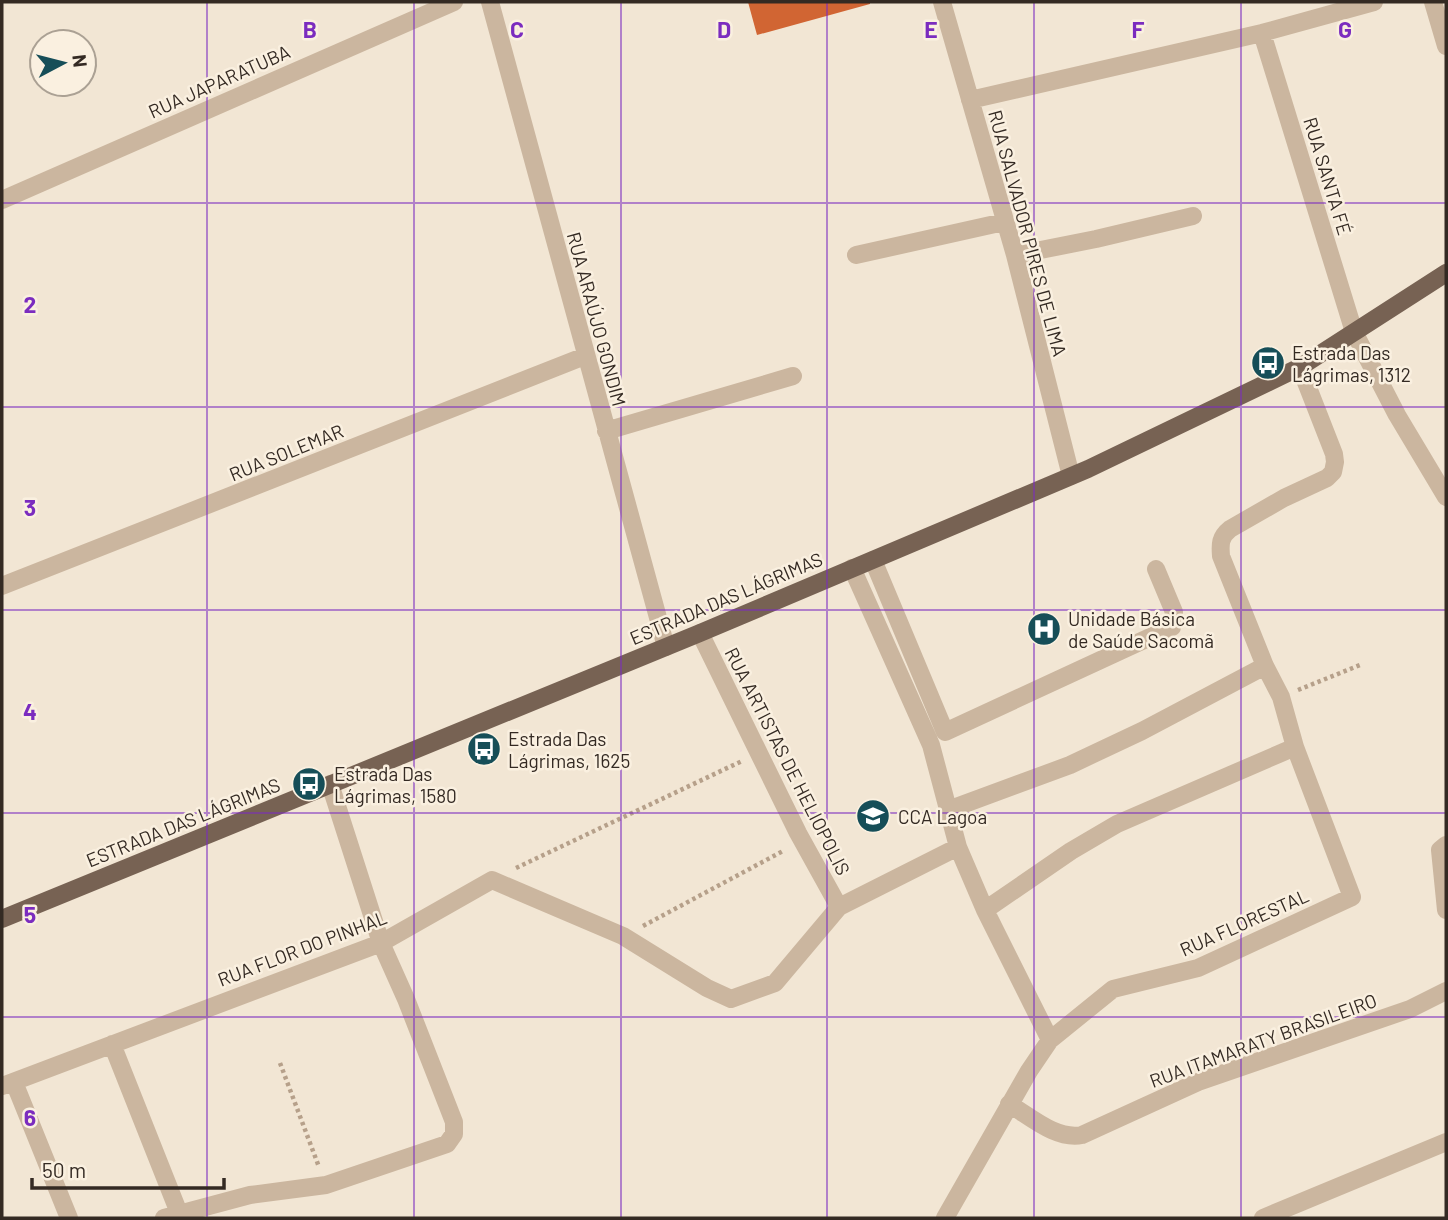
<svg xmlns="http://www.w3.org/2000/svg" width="1448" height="1220" font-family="Barlow,sans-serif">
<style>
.building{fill:#d16533}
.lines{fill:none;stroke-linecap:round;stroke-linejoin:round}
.path{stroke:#b6a08a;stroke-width:4.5;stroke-dasharray:3.5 3.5;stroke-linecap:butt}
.minor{stroke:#cbb69f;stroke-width:18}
.major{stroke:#776253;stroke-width:18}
.grid{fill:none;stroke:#7b2cbf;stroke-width:2;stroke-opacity:0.55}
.labels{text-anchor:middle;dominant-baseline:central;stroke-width:5;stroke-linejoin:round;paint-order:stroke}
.street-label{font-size:19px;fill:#342a23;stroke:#faf0e0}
.poi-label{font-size:19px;fill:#342a23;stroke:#faf0e0;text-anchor:start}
.grid-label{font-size:23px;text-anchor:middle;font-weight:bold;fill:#7b2cbf;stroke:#faf0e0;stroke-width:5;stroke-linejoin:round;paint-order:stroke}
</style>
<rect width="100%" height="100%" fill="#f2e6d4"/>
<!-- building -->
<path class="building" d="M 748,2 L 870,2 L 870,4 L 757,35 Z"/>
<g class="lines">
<!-- path -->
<path class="path" d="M 1298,690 L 1360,665
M 516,868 L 742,761
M 643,926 L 783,851
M 280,1063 L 319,1167"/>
<!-- minor -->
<path class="minor" d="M 490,2 L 666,647
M 942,2 L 1015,255 L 1071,476
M 1433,2 L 1446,46
M 1262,33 L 1354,332 L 1397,415 L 1446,497
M 970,100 L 1262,33 L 1374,2
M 2,200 L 454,2
M 856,255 L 1004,222
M 1015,255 L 1096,239 L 1193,216
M 606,431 L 793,376
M 873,560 L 945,732 L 1172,627 L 1174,612 L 1156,569
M 852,568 L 931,745 L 958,847 L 985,910 L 1050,1040
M 2,586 L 585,356
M 700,633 L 798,833 L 839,907
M 948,810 L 1070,765 L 1142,731 L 1265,666
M 1446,845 L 1440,850 L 1446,910
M 985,910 L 1071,851 L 1117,824 L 1295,747 L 1281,697 L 1265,666 L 1221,556 C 1220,544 1220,537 1230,529 L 1284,498 L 1327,478 L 1333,472 L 1335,462 L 1334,454 L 1300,367
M 112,1044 L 179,1213
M 14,1082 L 69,1218
M 2,1086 L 381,943 L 492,880 L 623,936 L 707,988 L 731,999 L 775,983 L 839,907 L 958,847
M 1009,1104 C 1031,1117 1056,1140 1082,1135 L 1198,1082 L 1410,1009 L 1446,991
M 164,1218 L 250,1195 L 326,1185 L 447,1144 L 454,1134 L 454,1122 L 447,1104 L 406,999 L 381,943 L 330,784
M 945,1218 L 1029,1071 L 1050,1040 L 1113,989 L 1198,968 L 1352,897 L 1295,747
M 1263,1218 L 1446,1142"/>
<!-- major -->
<path class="major" d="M 2,919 L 700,633 L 1088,469 L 1300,367 L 1446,273"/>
</g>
<!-- grid -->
<path class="grid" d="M 207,2 L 207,1218M 414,2 L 414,1218M 621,2 L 621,1218M 827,2 L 827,1218M 1034,2 L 1034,1218M 1241,2 L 1241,1218M 2,203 L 1446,203M 2,407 L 1446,407M 2,610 L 1446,610M 2,813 L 1446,813M 2,1017 L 1446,1017"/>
<!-- icons -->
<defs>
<g id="bus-disc" transform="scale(1.75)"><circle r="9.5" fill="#164e58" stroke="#faf0e0"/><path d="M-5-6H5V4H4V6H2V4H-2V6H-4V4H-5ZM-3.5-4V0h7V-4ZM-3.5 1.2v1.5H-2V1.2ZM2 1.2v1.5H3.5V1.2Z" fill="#fff"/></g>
<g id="hospital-disc" transform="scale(1.75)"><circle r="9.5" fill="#164e58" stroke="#faf0e0"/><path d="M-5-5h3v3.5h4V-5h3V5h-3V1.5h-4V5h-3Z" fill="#fff"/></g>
<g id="school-disc" transform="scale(1.75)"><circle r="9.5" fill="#164e58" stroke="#faf0e0"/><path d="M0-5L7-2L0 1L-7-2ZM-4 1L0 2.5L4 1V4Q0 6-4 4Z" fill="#fff"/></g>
</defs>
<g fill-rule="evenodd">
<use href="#bus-disc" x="1268" y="363"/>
<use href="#hospital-disc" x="1044" y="629"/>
<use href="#bus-disc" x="484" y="749"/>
<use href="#bus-disc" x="309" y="784"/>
<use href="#school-disc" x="873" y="816"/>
</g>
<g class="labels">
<!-- street labels -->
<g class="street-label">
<text transform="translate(219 81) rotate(-24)">RUA JAPARATUBA</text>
<text transform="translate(1328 176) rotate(73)">RUA SANTA FÉ</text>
<text transform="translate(1028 233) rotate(75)">RUA SALVADOR PIRES DE LIMA</text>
<text transform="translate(597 319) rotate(75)">RUA ARAÚJO GONDIM</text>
<text transform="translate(286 452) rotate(-22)">RUA SOLEMAR</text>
<text transform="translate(726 598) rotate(-23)">ESTRADA DAS LÁGRIMAS</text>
<text transform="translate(788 761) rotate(63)">RUA ARTISTAS DE HELIOPOLIS</text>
<text transform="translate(183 822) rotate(-22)">ESTRADA DAS LÁGRIMAS</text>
<text transform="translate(1244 922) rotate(-24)">RUA FLORESTAL</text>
<text transform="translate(302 948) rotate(-21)">RUA FLOR DO PINHAL</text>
<text transform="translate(1263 1040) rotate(-20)">RUA ITAMARATY BRASILEIRO</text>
</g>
<!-- poi labels -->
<g class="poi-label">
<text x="1292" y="352">Estrada Das<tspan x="1292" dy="22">Lágrimas, 1312</tspan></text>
<text x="1068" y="618">Unidade Básica<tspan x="1068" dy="22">de Saúde Sacomã</tspan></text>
<text x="508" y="738">Estrada Das<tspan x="508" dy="22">Lágrimas, 1625</tspan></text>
<text x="334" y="773">Estrada Das<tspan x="334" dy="22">Lágrimas, 1580</tspan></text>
<text x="898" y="816">CCA Lagoa</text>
</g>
</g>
<g class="grid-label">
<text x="310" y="38">B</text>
<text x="517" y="38">C</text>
<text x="724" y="38">D</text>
<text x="931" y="38">E</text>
<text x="1138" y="38">F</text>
<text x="1345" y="38">G</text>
<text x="30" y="313">2</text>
<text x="30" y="516">3</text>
<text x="30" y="720">4</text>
<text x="30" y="923">5</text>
<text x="30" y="1126">6</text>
</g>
<!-- border -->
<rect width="1448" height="1220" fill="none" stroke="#342a23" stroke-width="7"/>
<!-- north arrow -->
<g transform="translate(63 63) rotate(83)"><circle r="33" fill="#faf0e0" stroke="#aba194" stroke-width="2"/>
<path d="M0-5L12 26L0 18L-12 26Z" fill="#164e58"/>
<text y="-10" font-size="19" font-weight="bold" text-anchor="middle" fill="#342a23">N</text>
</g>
<!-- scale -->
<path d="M32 1178v10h192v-10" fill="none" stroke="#342a23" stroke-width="3.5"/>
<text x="42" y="1178" font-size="21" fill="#342a23" stroke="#faf0e0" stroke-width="5" paint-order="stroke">50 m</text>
</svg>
